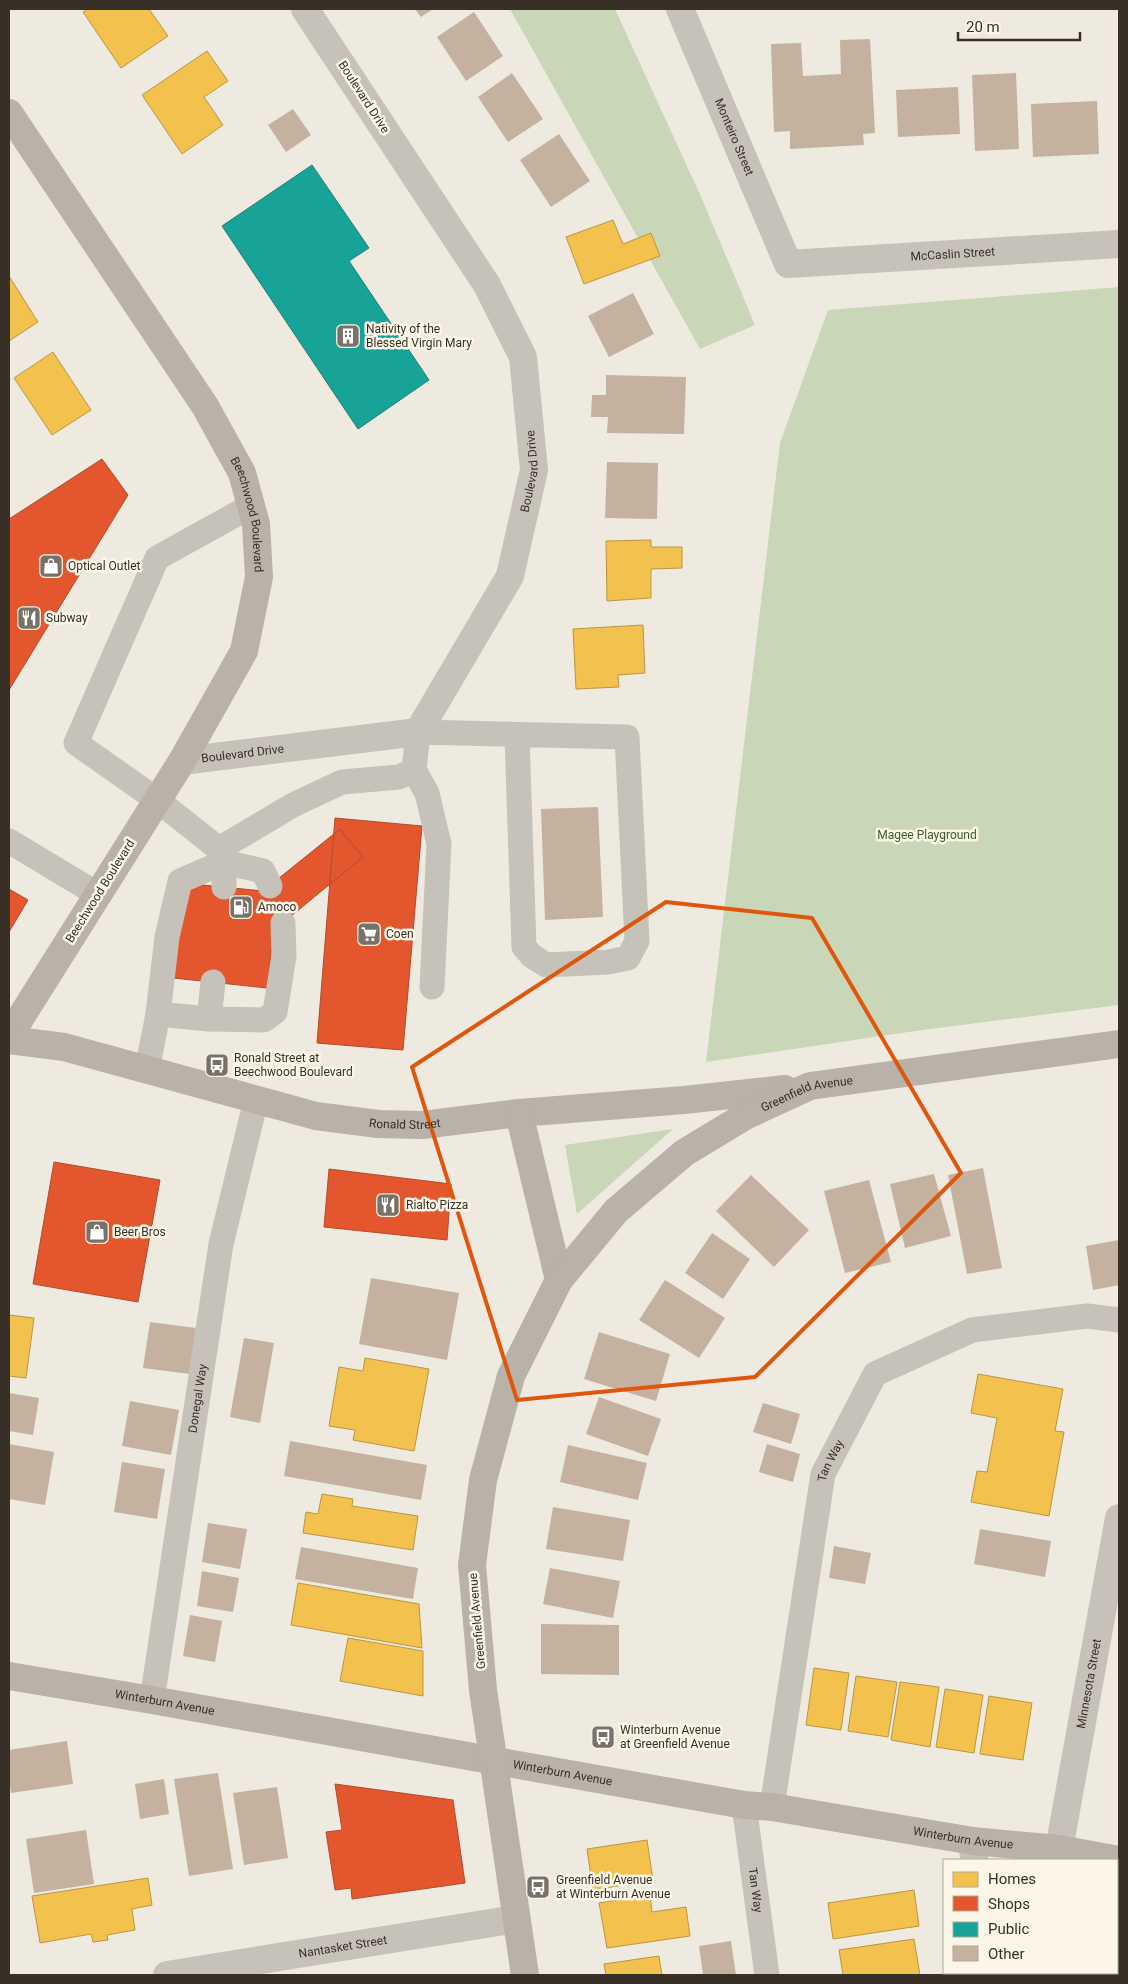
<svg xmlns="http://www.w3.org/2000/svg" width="1128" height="1984" font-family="Roboto,sans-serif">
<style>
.green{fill:#cad6b8}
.homes{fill:#f2c14e;stroke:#ba9642}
.shops{fill:#e4572e;stroke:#b04b2c}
.public{fill:#17a398;stroke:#218076}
.building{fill:#c4b1a0}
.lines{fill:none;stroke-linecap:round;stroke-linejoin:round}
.lane{stroke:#c7c2b9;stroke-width:25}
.street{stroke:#c7c2b9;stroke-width:28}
.secondary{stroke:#b8b2a9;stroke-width:28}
.marked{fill:none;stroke:#df570d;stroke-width:4;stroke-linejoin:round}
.labels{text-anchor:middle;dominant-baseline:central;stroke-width:5;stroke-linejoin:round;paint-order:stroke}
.street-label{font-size:12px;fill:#383027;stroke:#fbf6e7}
.poi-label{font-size:12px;fill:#383027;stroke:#fbf6e7;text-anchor:start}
.park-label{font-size:12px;fill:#3e5928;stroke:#fbf6e7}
</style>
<rect width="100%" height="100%" fill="#eeeae0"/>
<!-- green -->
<path class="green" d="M 510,9 L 615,9 L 702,199 L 755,325 L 700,349 Z
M 1119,287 L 1119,1005 L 915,1031 L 706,1062 L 780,443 L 828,310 Z
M 673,1129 L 577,1214 L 565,1145 Z"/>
<!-- homes -->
<path class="homes" d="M 88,9 L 149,9 L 168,36 L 121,68 L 83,12 Z
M 207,51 L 228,81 L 204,97 L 223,125 L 182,154 L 142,95 Z
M 613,220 L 623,244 L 651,233 L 660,256 L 584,284 L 566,237 Z
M 9,276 L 38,322 L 9,341 Z
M 53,352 L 91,410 L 52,435 L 14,378 Z
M 651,540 L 651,547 L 682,547 L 682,568 L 651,569 L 651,598 L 607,601 L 606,541 Z
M 643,625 L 645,673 L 618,675 L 619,687 L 576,689 L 573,629 Z
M 9,1315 L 34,1318 L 26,1378 L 9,1376 Z
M 365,1358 L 429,1369 L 414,1451 L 353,1440 L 355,1430 L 329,1426 L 339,1367 L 363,1371 Z
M 978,1374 L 1063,1389 L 1055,1431 L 1064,1432 L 1049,1516 L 971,1502 L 977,1471 L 987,1472 L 997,1418 L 971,1413 Z
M 322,1494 L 353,1499 L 352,1506 L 418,1516 L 413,1550 L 303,1533 L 306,1512 L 318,1514 Z
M 298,1583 L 419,1604 L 422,1648 L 291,1625 Z
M 348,1638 L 423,1651 L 423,1696 L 340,1681 Z
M 814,1668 L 849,1673 L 841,1730 L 806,1725 Z
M 856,1676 L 897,1682 L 888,1737 L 848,1731 Z
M 900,1682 L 939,1687 L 930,1747 L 891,1740 Z
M 945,1689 L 983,1695 L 974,1753 L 936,1747 Z
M 989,1696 L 1032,1703 L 1023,1760 L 980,1754 Z
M 647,1840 L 653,1880 L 593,1890 L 587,1849 Z
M 148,1878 L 152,1905 L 132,1909 L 135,1930 L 107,1935 L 108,1940 L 93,1942 L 91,1934 L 40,1943 L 32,1896 Z
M 914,1890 L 919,1926 L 833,1939 L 828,1903 Z
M 650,1895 L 652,1912 L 686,1907 L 690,1936 L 607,1948 L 599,1903 Z
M 1119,1922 L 1119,1962 L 1117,1962 L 1117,1923 Z
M 914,1939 L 920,1975 L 843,1975 L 839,1950 Z
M 659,1956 L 662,1975 L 606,1975 L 604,1964 Z"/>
<!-- shops -->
<path class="shops" d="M 102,459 L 128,495 L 9,690 L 9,519 Z
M 335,818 L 422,826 L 403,1050 L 317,1043 Z
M 340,829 L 363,857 L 274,930 L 267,988 L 173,978 L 183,883 L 263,891 Z
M 9,889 L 28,900 L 9,932 Z
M 54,1162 L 160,1180 L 138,1302 L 33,1284 Z
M 329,1169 L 451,1184 L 447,1240 L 324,1227 Z
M 335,1784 L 453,1800 L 465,1883 L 352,1899 L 351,1888 L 335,1890 L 326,1832 L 342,1830 Z"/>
<!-- public -->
<path class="public" d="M 312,165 L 369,248 L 349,261 L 429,380 L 358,429 L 222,226 Z"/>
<!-- building -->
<path class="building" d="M 415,9 L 433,9 L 421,17 Z
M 474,12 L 503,56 L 466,81 L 437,37 Z
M 870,39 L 875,133 L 863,134 L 864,145 L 790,149 L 790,131 L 774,132 L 771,44 L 801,43 L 803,76 L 841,74 L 840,40 Z
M 512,73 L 543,119 L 508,142 L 478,97 Z
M 1016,73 L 1019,149 L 975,151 L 972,75 Z
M 958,87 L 960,134 L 898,137 L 896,90 Z
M 1097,101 L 1099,154 L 1033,157 L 1031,104 Z
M 293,109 L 311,135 L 286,152 L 268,125 Z
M 559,134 L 590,181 L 551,207 L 520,160 Z
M 633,293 L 654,334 L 609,357 L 588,316 Z
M 606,375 L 686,377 L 684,434 L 607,433 L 608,417 L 591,417 L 592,395 L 606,395 Z
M 607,462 L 658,463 L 657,519 L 605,518 Z
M 598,807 L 603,917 L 545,920 L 541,809 Z
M 983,1168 L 1002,1268 L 967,1274 L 948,1175 Z
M 934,1174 L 951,1236 L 905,1248 L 890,1184 Z
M 751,1175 L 809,1230 L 774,1267 L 716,1211 Z
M 869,1180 L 891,1262 L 845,1273 L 824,1191 Z
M 712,1233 L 750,1259 L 723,1299 L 685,1273 Z
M 1119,1240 L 1119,1285 L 1093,1290 L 1086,1246 Z
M 371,1278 L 459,1293 L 447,1360 L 359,1344 Z
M 665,1280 L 725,1318 L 699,1358 L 639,1320 Z
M 150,1322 L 196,1328 L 190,1374 L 143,1368 Z
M 599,1332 L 670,1354 L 656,1401 L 584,1379 Z
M 244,1338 L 274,1343 L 260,1423 L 230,1417 Z
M 9,1393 L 39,1398 L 33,1435 L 9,1431 Z
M 599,1397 L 661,1419 L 648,1456 L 586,1434 Z
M 130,1401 L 179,1410 L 171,1455 L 122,1446 Z
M 763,1403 L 800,1414 L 791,1444 L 753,1432 Z
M 290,1441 L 427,1465 L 421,1500 L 284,1476 Z
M 9,1444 L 54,1452 L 45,1505 L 9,1499 Z
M 767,1444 L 800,1454 L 793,1482 L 759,1472 Z
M 568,1445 L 647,1463 L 638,1500 L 560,1482 Z
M 122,1462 L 165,1469 L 157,1519 L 114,1512 Z
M 553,1507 L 630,1520 L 623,1561 L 546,1549 Z
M 208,1523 L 247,1529 L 240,1569 L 202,1562 Z
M 980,1529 L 1051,1541 L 1045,1577 L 974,1564 Z
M 834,1546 L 871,1553 L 865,1584 L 829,1578 Z
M 301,1547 L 418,1568 L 413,1599 L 295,1579 Z
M 550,1568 L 620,1581 L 613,1618 L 543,1604 Z
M 202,1571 L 239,1578 L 233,1612 L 197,1606 Z
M 190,1615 L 222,1621 L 215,1662 L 183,1656 Z
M 541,1624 L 619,1625 L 619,1675 L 541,1674 Z
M 67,1741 L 73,1784 L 11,1793 L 9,1778 L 9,1750 Z
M 218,1773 L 233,1869 L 189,1876 L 174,1779 Z
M 164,1779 L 169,1814 L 140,1819 L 135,1784 Z
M 277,1787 L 288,1858 L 244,1865 L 233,1793 Z
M 86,1830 L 94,1884 L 34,1893 L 26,1839 Z
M 731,1941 L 736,1975 L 703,1975 L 699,1946 Z"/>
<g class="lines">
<!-- lane -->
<g class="lane">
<path d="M 414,770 L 427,793 L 439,844 L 432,987"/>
<path d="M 9,841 L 97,894"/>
<path d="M 219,849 L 293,805 L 342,782 L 399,777 L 414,770 L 418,732 L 627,737 L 637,941 L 628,958 L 608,962 L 546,965 L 532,956 L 524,947 L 517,736"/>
<path d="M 224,887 L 224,862 L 263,871 L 270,886"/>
<path d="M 158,1014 L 209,1019 L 264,1020 L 275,1012 L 284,956 L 283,923"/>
<path d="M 209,1019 L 213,982"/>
<path d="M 147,1070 L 158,1014 L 167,937 L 180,881 L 224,862 L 219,849 L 157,800 L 76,743 L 157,558 L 251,506"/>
<path id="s1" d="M 152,1700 L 221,1244 L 256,1100"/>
<path id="s2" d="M 744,1805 L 767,1975"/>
<path id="s3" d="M 772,1807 L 823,1474 L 875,1374 L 972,1330 L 1087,1316 L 1119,1320"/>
</g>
<!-- street -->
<g class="street">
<path id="s4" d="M 680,9 L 788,264 L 1119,244"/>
<path id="s5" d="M 182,761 L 418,732 L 510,576 L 534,470 L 523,357 L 487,285 L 305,9"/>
<path d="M 973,1841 L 974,1860"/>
<path id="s6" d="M 1059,1849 L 1119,1518"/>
<path d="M 989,1973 L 989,1975"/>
<path id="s7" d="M 167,1975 L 516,1919"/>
</g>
<!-- secondary -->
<g class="secondary">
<path id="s8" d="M 9,113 L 205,406 L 242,473 L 256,524 L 259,577 L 244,651 L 182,761 L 9,1036"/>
<path id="s9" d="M 9,1040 L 64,1047 L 316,1116 L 378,1124 L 422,1125 L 519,1113 L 684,1100 L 785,1089"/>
<path d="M 519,1113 L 559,1280"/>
<path id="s10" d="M 9,1676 L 152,1700 L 744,1805 L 772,1807 L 973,1841 L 1059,1849 L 1119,1860"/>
<path id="s11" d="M 525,1975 L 483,1690 L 472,1565 L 483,1480 L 511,1376 L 559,1280 L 616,1211 L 684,1153 L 745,1116 L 810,1086 L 1119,1044"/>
</g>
</g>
<!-- marked area -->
<path class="marked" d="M 666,902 L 812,918 L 961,1173 L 755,1377 L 517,1400 L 412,1067 Z"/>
<!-- icons -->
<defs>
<g id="building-square" transform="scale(1.25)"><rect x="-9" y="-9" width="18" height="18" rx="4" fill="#787168" stroke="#fbf6e7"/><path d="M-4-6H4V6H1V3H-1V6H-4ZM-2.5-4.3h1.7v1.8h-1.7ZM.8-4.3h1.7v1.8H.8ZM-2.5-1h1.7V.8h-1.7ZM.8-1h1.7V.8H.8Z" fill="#fff"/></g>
<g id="shop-square" transform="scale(1.25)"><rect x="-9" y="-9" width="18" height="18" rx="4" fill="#787168" stroke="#fbf6e7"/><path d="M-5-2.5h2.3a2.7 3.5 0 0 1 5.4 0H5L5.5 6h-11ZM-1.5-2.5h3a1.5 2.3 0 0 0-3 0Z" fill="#fff"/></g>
<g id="restaurant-square" transform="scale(1.25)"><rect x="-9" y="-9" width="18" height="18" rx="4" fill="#787168" stroke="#fbf6e7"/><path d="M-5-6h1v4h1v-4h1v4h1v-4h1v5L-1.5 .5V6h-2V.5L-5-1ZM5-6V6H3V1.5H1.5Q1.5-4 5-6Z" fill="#fff"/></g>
<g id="fuel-square" transform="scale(1.25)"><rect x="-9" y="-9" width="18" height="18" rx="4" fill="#787168" stroke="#fbf6e7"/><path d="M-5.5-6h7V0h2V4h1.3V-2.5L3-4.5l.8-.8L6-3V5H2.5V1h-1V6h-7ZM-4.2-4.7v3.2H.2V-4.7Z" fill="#fff"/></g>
<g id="supermarket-square" transform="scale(1.25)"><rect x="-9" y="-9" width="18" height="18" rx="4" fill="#787168" stroke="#fbf6e7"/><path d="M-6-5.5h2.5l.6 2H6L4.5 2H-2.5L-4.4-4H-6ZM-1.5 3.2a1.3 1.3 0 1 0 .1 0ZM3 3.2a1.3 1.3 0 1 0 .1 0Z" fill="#fff"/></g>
<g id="bus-square" transform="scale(1.25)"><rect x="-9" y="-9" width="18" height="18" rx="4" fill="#787168" stroke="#fbf6e7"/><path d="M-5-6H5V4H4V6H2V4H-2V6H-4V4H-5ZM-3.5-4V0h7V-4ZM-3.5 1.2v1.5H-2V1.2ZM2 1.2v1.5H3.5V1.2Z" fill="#fff"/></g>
</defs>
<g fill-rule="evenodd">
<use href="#building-square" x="348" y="336"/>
<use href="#shop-square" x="51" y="566"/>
<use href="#restaurant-square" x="29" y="618"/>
<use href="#fuel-square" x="241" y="907"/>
<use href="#supermarket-square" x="369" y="934"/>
<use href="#bus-square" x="217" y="1065"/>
<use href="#restaurant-square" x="388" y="1205"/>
<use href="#shop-square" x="97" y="1232"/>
<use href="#bus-square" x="603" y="1737"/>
<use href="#bus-square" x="538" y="1887"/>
</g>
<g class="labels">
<!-- street labels -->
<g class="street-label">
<text transform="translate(364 97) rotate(57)">Boulevard Drive</text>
<text stroke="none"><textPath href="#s4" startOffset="139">Monteiro Street</textPath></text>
<text stroke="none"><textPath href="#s4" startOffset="442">McCaslin Street</textPath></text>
<text stroke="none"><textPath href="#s5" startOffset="526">Boulevard Drive</textPath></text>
<text stroke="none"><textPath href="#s8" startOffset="471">Beechwood Boulevard</textPath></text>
<text stroke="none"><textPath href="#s5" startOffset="61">Boulevard Drive</textPath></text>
<text transform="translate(100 891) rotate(-58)">Beechwood Boulevard</text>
<text stroke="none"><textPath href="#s11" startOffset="1031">Greenfield Avenue</textPath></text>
<text stroke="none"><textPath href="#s9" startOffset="406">Ronald Street</textPath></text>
<text stroke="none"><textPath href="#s1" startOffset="305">Donegal Way</textPath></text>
<text stroke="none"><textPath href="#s3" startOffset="352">Tan Way</textPath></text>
<text transform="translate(477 1621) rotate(-95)">Greenfield Avenue</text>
<text stroke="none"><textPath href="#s6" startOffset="168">Minnesota Street</textPath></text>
<text stroke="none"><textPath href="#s10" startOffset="158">Winterburn Avenue</textPath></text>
<text stroke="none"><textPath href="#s10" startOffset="562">Winterburn Avenue</textPath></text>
<text stroke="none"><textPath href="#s10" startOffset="968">Winterburn Avenue</textPath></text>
<text stroke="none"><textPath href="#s2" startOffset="86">Tan Way</textPath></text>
<text stroke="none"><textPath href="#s7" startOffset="178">Nantasket Street</textPath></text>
</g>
<!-- poi labels -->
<g class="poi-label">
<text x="366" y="329">Nativity of the<tspan x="366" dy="14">Blessed Virgin Mary</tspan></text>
<text x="68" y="566">Optical Outlet</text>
<text x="46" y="618">Subway</text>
<text x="258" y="907">Amoco</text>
<text x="386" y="934">Coen</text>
<text x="234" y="1058">Ronald Street at<tspan x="234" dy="14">Beechwood Boulevard</tspan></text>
<text x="406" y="1205">Rialto Pizza</text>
<text x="114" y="1232">Beer Bros</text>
<text x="620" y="1730">Winterburn Avenue<tspan x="620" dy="14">at Greenfield Avenue</tspan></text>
<text x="556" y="1880">Greenfield Avenue<tspan x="556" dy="14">at Winterburn Avenue</tspan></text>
</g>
<!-- park labels -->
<g class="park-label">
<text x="927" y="835">Magee Playground</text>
</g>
</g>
<!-- border -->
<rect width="1128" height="1984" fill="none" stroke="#383027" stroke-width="20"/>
<!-- legend -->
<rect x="943" y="1859" width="175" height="115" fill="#fbf6e7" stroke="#ada79a"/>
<rect x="953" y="1872" width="25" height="15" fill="#f2c14e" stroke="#ada79a"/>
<text x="988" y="1884" font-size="15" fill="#383027">Homes</text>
<rect x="953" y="1896" width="25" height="15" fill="#e4572e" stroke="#ada79a"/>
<text x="988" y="1909" font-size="15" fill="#383027">Shops</text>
<rect x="953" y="1922" width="25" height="15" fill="#17a398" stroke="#ada79a"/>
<text x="988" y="1934" font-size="15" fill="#383027">Public</text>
<rect x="953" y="1946" width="25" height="15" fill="#c4b1a0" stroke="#ada79a"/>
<text x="988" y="1959" font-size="15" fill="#383027">Other</text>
<!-- scale -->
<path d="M958 32v8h122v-8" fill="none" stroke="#383027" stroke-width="2.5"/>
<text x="966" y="32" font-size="15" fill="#383027" stroke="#fbf6e7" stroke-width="4" paint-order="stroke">20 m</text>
</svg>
